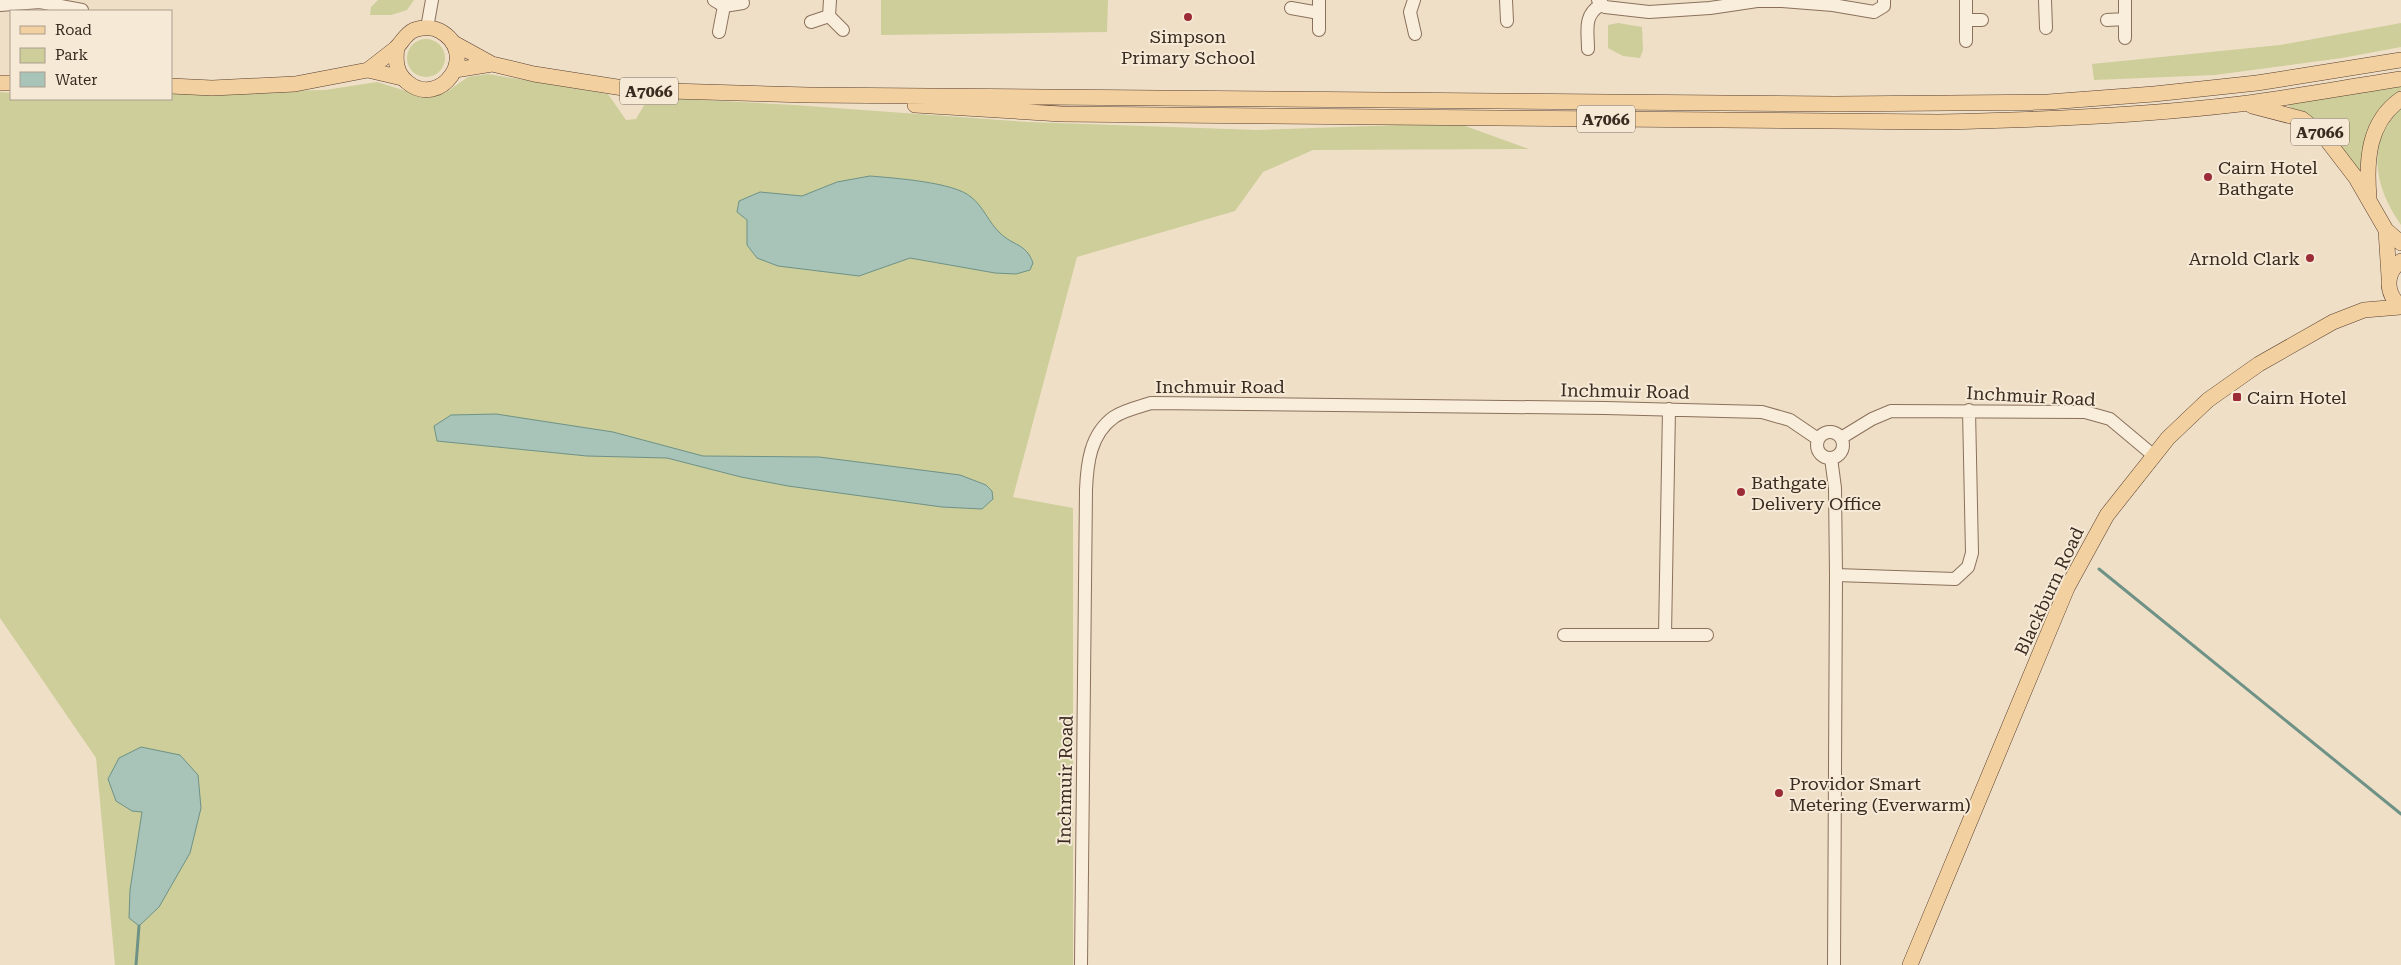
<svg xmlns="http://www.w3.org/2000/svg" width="2401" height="965" font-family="'Roboto Serif',serif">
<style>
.green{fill:#cdce9a}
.water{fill:#a8c3b8;stroke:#6e9286}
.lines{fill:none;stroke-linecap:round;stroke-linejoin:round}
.stream{stroke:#6e9286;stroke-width:3}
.minor-casing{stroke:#8b715c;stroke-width:14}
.major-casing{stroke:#593f30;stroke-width:16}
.minor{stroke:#f9eddb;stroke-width:12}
.major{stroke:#f2d09f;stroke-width:15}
.poi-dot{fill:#9b2b37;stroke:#f6ead7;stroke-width:2}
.labels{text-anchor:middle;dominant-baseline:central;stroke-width:4;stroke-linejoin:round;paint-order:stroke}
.shield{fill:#f6ead7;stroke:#736457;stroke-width:1}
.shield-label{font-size:16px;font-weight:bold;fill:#3b2a20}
.poi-label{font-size:18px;fill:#3b2a20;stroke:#f6ead7;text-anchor:start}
.street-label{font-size:18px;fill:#3b2a20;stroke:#f6ead7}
</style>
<rect width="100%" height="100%" fill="#efdfc7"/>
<!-- green -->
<path class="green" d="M 378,0 L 414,0 L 407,10 L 391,15 L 370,15 L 371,7 Z
M 881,0 L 1108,0 L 1107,32 L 881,35 Z
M 1618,23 L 1642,27 L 1643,50 L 1640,58 L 1623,56 L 1608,48 L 1608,25 Z
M 2401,23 L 2401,47 L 2342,58 L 2215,75 L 2094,80 L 2092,64 L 2280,45 Z
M407 58a19 19 0 1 1 38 0a19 19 0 1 1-38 0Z
M 488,74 L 608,94 L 626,120 L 636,119 L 649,97 L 794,105 L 1028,122 L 1257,130 L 1457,123 L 1529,149 L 1313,150 L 1263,172 L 1235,211 L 1077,257 L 1013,497 L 1073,508 L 1073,965 L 115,965 L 96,758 L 0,618 L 0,92 L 11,93 L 11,99 L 171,99 L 171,93 L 325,90 L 377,82 L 429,98 L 448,91 L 468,77 Z
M 2401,83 L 2401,90 L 2380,109 L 2364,143 L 2359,178 L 2339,143 L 2311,120 L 2284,103 Z
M 2401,108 L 2401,225 C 2383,199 2371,169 2381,138 C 2384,128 2392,119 2397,111 Z"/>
<!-- water -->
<path class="water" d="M 870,176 C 893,178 954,182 971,197 C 983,206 989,223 1000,233 C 1013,246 1026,243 1033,263 L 1030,270 L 1016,274 L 995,273 L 910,258 L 859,276 L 778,266 L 757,258 L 747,245 L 747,220 L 737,212 L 739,201 L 760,192 L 802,196 L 837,182 Z
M 496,414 L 613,432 L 703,456 L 819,457 L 960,475 L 986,485 L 992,491 L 993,499 L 982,509 L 942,507 L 788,486 L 741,477 L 667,458 L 587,456 L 437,441 L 434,426 L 451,415 Z
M 141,747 L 180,755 L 198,775 L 201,808 L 190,853 L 159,907 L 139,926 L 129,918 L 130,890 L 142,812 L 132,811 L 116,801 L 108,779 L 119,758 Z"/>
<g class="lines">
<!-- stream -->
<path class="stream" d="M 2099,569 L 2401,814
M 136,965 L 139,926"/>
<!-- minor casing -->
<g class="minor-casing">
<path id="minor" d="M 714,0 L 724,6 L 743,3
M 1414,0 L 1410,12 L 1415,34
M 1506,0 L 1507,21
M 1598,0 L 1605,7 L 1649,12 L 1710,8 L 1757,1 L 1782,1 L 1833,5 L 1874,12 L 1884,6 L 1884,0
M 1966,0 L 1966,41
M 2045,0 L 2046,28
M 2125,0 L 2125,38
M 0,5 L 40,2 L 82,10
M 1291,8 L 1319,13
M 829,16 L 830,0
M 1966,20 L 1982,20
M 2107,20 L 2125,19
M 811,22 L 829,16 L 843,30
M 427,28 L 432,0
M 1319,30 L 1319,0
M 719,32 L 724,6
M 1588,49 C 1588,31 1583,15 1601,5
M1817 445a13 13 0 1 1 26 0a13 13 0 1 1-26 0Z
M 1841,438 L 1872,419 L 1891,411 L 2085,412 L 2110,419 L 2153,455
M 1831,458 L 1835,488 L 1836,575 L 1834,965
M 1836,575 L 1955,579 L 1968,567 L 1972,553 L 1969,410
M 1564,635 L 1707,635
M 1665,635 L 1669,409
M 1081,965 L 1086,490 C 1087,464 1090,434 1114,417 C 1124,410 1139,407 1151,403 L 1605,408 L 1762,412 L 1790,420 L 1818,439"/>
</g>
<!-- major casing -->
<g class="major-casing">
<path id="major" d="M 452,42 L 492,64 L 534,74 L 636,90 L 809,95 L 1835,104 L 2048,102 L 2154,94 L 2257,83 L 2401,60
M 368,70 C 377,63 386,56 395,49 C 402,43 405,34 414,30 C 422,27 433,27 440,31 C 481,54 440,110 407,82 C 396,73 395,61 397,47
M 455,70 L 492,64
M 0,83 L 11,83
M 171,86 L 212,88 L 295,84 L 368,70 L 402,78
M 915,105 L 1061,114 L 1938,122 C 2039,120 2140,116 2240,104 C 2294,97 2348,87 2401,79
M 2252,106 L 2302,119 L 2323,135 L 2356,178 L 2386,230 L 2401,243
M 2369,197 C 2366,160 2368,122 2401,99
M 2386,230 L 2389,277
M 2401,261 C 2384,274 2386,294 2401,307
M 1910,965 L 2067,588 L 2107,515 L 2168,438 L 2208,400 L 2259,364 L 2333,322 L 2364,310 L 2400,307"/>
</g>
<!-- minor -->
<use href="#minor" class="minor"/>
<!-- major -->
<use href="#major" class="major"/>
</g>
<!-- markers -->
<g class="poi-dot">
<circle cx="1188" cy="17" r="5"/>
<circle cx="2208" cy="177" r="5"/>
<circle cx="2310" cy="258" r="5"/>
<rect x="2232" y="392" width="10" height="10" rx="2.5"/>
<circle cx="1741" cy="492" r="5"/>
<circle cx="1779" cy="793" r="5"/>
</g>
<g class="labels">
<!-- shield labels -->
<g class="shield">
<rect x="620" y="77.5" width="58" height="27" rx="4"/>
<rect x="1577" y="105.5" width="58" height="27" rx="4"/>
<rect x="2291" y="118.5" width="58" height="27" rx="4"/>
</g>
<g class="shield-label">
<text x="649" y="91">A7066</text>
<text x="1606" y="119">A7066</text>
<text x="2320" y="132">A7066</text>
</g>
<!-- poi labels -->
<g class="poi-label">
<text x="1188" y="36" text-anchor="middle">Simpson<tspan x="1188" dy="21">Primary School</tspan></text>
<text x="2218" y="167">Cairn Hotel<tspan x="2218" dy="21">Bathgate</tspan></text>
<text x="2300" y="258" text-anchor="end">Arnold Clark</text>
<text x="2247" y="397">Cairn Hotel</text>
<text x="1751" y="482">Bathgate<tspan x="1751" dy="21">Delivery Office</tspan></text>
<text x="1789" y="783">Providor Smart<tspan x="1789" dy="21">Metering (Everwarm)</tspan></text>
</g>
<!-- street labels -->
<g class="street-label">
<text x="1220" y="386">Inchmuir Road</text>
<text transform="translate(1625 391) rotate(1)">Inchmuir Road</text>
<text transform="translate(2031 396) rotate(3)">Inchmuir Road</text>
<text transform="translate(2049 591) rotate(-65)">Blackburn Road</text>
<text transform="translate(1065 780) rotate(-89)">Inchmuir Road</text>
</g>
</g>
<!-- legend -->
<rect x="10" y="10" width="162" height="90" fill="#f6ead7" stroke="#ab9d8e"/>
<rect x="20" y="26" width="25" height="8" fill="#f2d09f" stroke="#ab9d8e"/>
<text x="55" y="35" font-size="15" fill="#3b2a20">Road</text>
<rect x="20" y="48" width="25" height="15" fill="#cdce9a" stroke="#ab9d8e"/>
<text x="55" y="60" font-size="15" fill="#3b2a20">Park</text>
<rect x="20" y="72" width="25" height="15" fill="#a8c3b8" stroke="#ab9d8e"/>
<text x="55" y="85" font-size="15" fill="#3b2a20">Water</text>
</svg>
